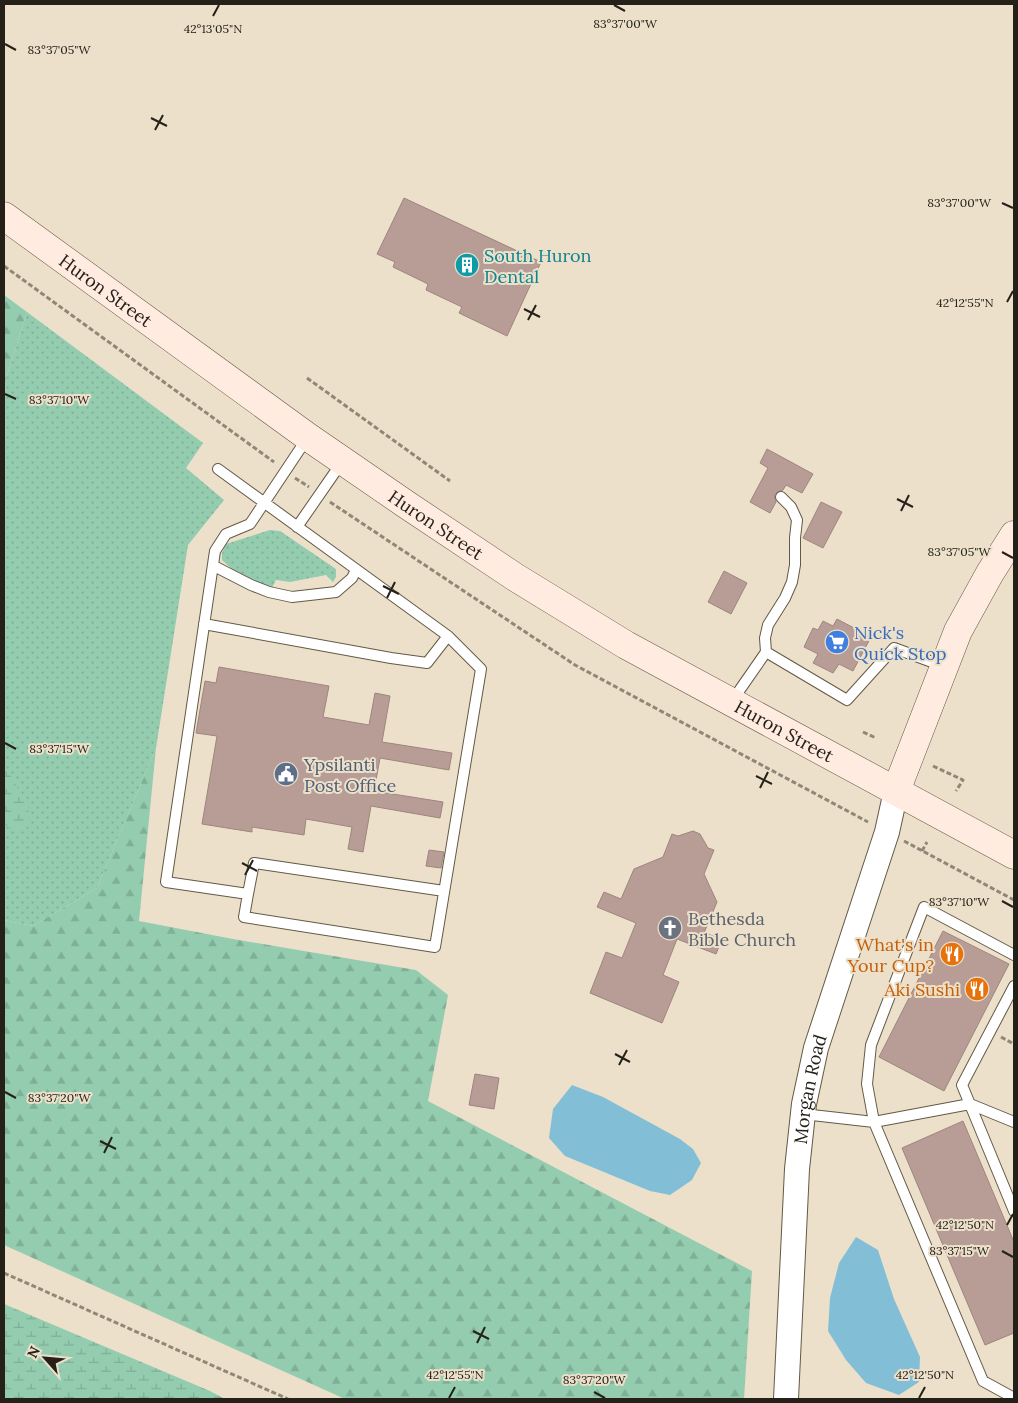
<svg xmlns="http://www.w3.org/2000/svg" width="1018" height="1403" font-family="Lora,serif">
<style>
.grass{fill:url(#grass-dots)}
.forest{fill:url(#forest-firs)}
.wetland{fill:url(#wetland-marsh)}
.water{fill:#82bfd7}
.building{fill:#b79d95;stroke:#9e857e}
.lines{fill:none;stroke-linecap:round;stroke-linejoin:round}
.service-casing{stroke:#635946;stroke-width:12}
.tertiary-casing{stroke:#635946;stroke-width:26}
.secondary-casing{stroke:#635946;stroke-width:29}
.path{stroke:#8f8777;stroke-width:3;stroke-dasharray:5 2.5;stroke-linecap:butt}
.service{stroke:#fff;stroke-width:10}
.tertiary{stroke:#fff;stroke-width:24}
.secondary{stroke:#ffebdf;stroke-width:28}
.ticks{fill:none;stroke:#252119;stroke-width:2}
.labels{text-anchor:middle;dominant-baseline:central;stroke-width:4;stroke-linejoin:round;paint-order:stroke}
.culture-label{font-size:18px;fill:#0d838f;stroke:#ece0ca;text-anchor:start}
.street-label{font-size:18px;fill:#252119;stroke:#ece0ca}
.shop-label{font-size:18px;fill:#366cbe;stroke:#ece0ca;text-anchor:start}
.service-label{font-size:18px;fill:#4e5e75;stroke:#ece0ca;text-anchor:start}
.worship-label{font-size:18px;fill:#5b616d;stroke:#ece0ca;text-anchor:start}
.food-label{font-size:18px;fill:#c56008;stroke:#ece0ca;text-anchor:end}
.ticks-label{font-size:12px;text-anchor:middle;fill:#252119;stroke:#ece0ca;stroke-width:4;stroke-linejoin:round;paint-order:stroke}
</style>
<defs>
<pattern id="grass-dots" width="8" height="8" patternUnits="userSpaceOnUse" patternTransform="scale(1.25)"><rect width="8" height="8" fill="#94ccaf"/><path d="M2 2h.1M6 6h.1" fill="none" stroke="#7faf96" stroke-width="1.8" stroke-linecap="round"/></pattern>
<pattern id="forest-firs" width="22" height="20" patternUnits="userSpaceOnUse" patternTransform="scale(1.25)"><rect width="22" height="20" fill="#94ccaf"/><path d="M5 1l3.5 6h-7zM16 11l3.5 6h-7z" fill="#7faf96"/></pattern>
<pattern id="wetland-marsh" width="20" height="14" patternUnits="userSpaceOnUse" patternTransform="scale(1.25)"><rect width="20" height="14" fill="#94ccaf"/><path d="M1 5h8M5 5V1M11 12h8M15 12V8" fill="none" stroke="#7faf96"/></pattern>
</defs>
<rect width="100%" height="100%" fill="#ece0ca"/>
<!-- grass -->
<path class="grass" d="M 27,312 L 203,443 L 186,468 L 224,500 L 188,545 L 156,748 L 97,888 L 33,926 L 4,920 L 4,385 Z
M 270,530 L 280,531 L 336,569 L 336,577 L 333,582 L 326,575 L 290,582 L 276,580 L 272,588 L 234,571 L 222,560 L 222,553 L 226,544 Z"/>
<!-- forest -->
<path class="forest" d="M 4,295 L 27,312 L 4,385 Z
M 156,748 L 139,921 L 233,939 L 416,970 L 448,995 L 428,1101 L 752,1271 L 744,1399 L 345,1399 L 4,1245 L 4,920 L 33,926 L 97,888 Z"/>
<!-- wetland -->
<path class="wetland" d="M 4,764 L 28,806 L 29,826 L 17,833 L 4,824 Z
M 4,1304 L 210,1391 L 225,1399 L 4,1399 Z"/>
<!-- water -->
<path class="water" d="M 572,1085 L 603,1097 L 680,1139 L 693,1149 L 701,1163 L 692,1180 L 670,1195 L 650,1191 L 565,1156 L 549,1138 L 553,1109 Z
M 856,1237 L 878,1250 L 894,1299 L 920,1357 L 919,1382 L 899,1395 L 866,1383 L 846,1360 L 828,1331 L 830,1298 L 839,1263 Z"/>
<!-- building -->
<path class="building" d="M 404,198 L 541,262 L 507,336 L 459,313 L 462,307 L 426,290 L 428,284 L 393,267 L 395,262 L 377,254 Z
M 767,449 L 813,474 L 802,493 L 786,485 L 783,490 L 777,492 L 774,496 L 776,502 L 770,513 L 750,502 L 768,468 L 760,463 Z
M 821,502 L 842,512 L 823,548 L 803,538 Z
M 724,571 L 747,583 L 731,614 L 708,602 Z
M 837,619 L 871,637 L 853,671 L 839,664 L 833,673 L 813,663 L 818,654 L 804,647 L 813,628 L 818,630 L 823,621 L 833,626 Z
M 219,667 L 329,686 L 323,717 L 369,725 L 375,693 L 390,696 L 382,742 L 452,753 L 449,770 L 380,758 L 374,791 L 443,802 L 440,818 L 371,806 L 363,852 L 348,849 L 352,827 L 306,819 L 304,835 L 252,827 L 252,832 L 202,824 L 217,736 L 196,733 L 205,681 L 216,683 Z
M 693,831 L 700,834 L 708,848 L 714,850 L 704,874 L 717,902 L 704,933 L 722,939 L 716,954 L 677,939 L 663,975 L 679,982 L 662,1023 L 590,993 L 606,952 L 622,958 L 636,923 L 597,907 L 604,892 L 621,899 L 634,869 L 663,857 L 672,834 L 678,836 Z
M 429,850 L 444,852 L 441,868 L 426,866 Z
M 943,931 L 1009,964 L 944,1091 L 879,1057 Z
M 475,1074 L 499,1078 L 494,1109 L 469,1105 Z
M 963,1121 L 1014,1242 L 1014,1333 L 985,1345 L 902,1148 Z"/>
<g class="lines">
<!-- service casing -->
<g class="service-casing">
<path id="service" d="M 308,437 L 250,524 L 226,534 L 215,551 L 166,882 L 248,894 L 244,917 L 435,947 L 481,669 L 448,636
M 297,527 L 342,462
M 214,566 L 251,585 L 269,592 L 292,597 L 336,592 L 352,578 L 356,570
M 204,624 L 391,658 L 427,663 L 448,636 L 218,469
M 766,652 L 765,638 L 768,625 L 785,598 L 792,582 L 795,565 L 795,538 L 797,520 L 791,507 L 781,497
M 732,701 L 766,652 L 847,700 L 894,648 L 943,666
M 248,894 L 254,863 L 444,891
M 1014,955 L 924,907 L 871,1045 L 867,1084 L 874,1122 L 983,1381 L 1014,1398
M 1014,986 L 962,1085 L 1014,1211
M 803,1114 L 874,1122 L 970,1104 L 1014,1122"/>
</g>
<!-- tertiary casing -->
<g class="tertiary-casing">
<g id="tertiary">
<path id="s1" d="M 786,1399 L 797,1169 L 804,1104 L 816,1048 L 887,832 L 896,791"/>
</g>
</g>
<!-- secondary casing -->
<g class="secondary-casing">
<g id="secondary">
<path id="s2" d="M 4,216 L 308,437 L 407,505 L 515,577 L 626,645 L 1014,855"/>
<path d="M 896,791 L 958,631 L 990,573 L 1014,535"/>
</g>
</g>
<!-- path -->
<path class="path" d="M 4,266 L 274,462
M 307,378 L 450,481
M 295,478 L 309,487
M 330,502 L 575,665 L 868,822
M 863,732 L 876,738
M 933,766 L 963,780 L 956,791
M 904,841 L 1014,900
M 922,851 L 927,842
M 1001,1037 L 1014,1044
M 4,1273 L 288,1399"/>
<!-- service -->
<use href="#service" class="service"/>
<!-- tertiary -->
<use href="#tertiary" class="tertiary"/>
<!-- secondary -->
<use href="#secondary" class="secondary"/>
</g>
<!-- ticks -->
<path class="ticks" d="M 614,5 L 625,11M 213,16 L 219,5M 5,44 L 16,50M 151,118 L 167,126M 155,130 L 163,115M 1002,203 L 1013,208M 1007,302 L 1013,291M 524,309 L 540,317M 528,320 L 536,305M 5,394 L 16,399M 897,499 L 913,507M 901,511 L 909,495M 1002,552 L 1013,558M 383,586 L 399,594M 387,598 L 395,582M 5,743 L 16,749M 756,776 L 772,784M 760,788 L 768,772M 242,863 L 257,871M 245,875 L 253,860M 1002,901 L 1013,907M 615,1054 L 630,1062M 619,1065 L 627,1050M 5,1092 L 16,1098M 100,1141 L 116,1149M 104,1153 L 112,1137M 1007,1225 L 1013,1214M 1002,1251 L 1013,1257M 473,1331 L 489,1339M 477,1343 L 485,1327M 594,1392 L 605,1398M 449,1398 L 455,1387M 919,1398 L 925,1387"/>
<!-- icons -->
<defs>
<g id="building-disc" transform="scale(1.25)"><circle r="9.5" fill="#0f9aa8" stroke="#ece0ca"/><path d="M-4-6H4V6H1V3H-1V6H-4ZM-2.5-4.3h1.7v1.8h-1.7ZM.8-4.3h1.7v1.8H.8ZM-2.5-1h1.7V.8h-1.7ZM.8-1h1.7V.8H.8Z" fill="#fff"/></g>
<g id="supermarket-disc" transform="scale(1.25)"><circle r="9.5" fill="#3f7fe0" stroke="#ece0ca"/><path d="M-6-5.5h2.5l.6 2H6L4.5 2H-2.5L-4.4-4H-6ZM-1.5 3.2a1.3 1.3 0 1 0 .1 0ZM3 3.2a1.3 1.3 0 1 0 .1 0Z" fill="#fff"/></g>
<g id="civic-disc" transform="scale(1.25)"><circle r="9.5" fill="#5c6f8a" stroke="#ece0ca"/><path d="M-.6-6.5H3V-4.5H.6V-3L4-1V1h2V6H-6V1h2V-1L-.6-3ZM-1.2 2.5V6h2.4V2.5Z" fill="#fff"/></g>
<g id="church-disc" transform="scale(1.25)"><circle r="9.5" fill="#6b7280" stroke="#ece0ca"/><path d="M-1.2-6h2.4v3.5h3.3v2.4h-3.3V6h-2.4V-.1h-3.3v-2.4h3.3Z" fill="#fff"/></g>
<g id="restaurant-disc" transform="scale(1.25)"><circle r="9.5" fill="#e8710a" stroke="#ece0ca"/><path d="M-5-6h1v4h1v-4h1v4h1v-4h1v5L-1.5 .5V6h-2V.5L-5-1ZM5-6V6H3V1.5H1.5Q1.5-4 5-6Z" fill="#fff"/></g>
</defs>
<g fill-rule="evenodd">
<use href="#building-disc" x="467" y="265"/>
<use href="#supermarket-disc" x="837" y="642"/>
<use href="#civic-disc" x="286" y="774"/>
<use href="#church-disc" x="670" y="928"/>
<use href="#restaurant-disc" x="952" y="954"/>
<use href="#restaurant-disc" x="977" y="989"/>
</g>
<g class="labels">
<!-- culture labels -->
<g class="culture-label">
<text x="484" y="255">South Huron<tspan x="484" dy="21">Dental</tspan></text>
</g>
<!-- street labels -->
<g class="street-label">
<text stroke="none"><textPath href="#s2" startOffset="126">Huron Street</textPath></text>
<text stroke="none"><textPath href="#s2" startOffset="531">Huron Street</textPath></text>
<text stroke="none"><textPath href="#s2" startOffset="936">Huron Street</textPath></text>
<text stroke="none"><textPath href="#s1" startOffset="311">Morgan Road</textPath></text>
</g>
<!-- shop labels -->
<g class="shop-label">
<text x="854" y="632">Nick's<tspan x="854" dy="21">Quick Stop</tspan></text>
</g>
<!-- service labels -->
<g class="service-label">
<text x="304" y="764">Ypsilanti<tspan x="304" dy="21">Post Office</tspan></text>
</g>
<!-- worship labels -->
<g class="worship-label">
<text x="688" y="918">Bethesda<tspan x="688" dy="21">Bible Church</tspan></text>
</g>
<!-- food labels -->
<g class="food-label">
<text x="934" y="944">What's in<tspan x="934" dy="21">Your Cup?</tspan></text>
<text x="960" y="989">Aki Sushi</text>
</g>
</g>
<g class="ticks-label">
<text x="625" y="28">83°37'00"W</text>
<text x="213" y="33">42°13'05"N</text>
<text x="59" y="54">83°37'05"W</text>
<text x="959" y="207">83°37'00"W</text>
<text x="965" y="307">42°12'55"N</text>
<text x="59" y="404">83°37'10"W</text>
<text x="959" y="556">83°37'05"W</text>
<text x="59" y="753">83°37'15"W</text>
<text x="959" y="906">83°37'10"W</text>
<text x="59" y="1102">83°37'20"W</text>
<text x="965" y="1229">42°12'50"N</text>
<text x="959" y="1255">83°37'15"W</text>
<text x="455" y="1379">42°12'55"N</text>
<text x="925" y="1379">42°12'50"N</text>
<text x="594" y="1384">83°37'20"W</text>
</g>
<!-- border -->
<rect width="1018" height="1403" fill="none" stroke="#252119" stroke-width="10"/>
<!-- north arrow -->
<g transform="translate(45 1358) rotate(297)" stroke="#ece0ca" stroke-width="4" paint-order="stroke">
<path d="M0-4L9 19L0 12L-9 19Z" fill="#252119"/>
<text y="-8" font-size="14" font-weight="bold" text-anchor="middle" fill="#252119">N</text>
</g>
</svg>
